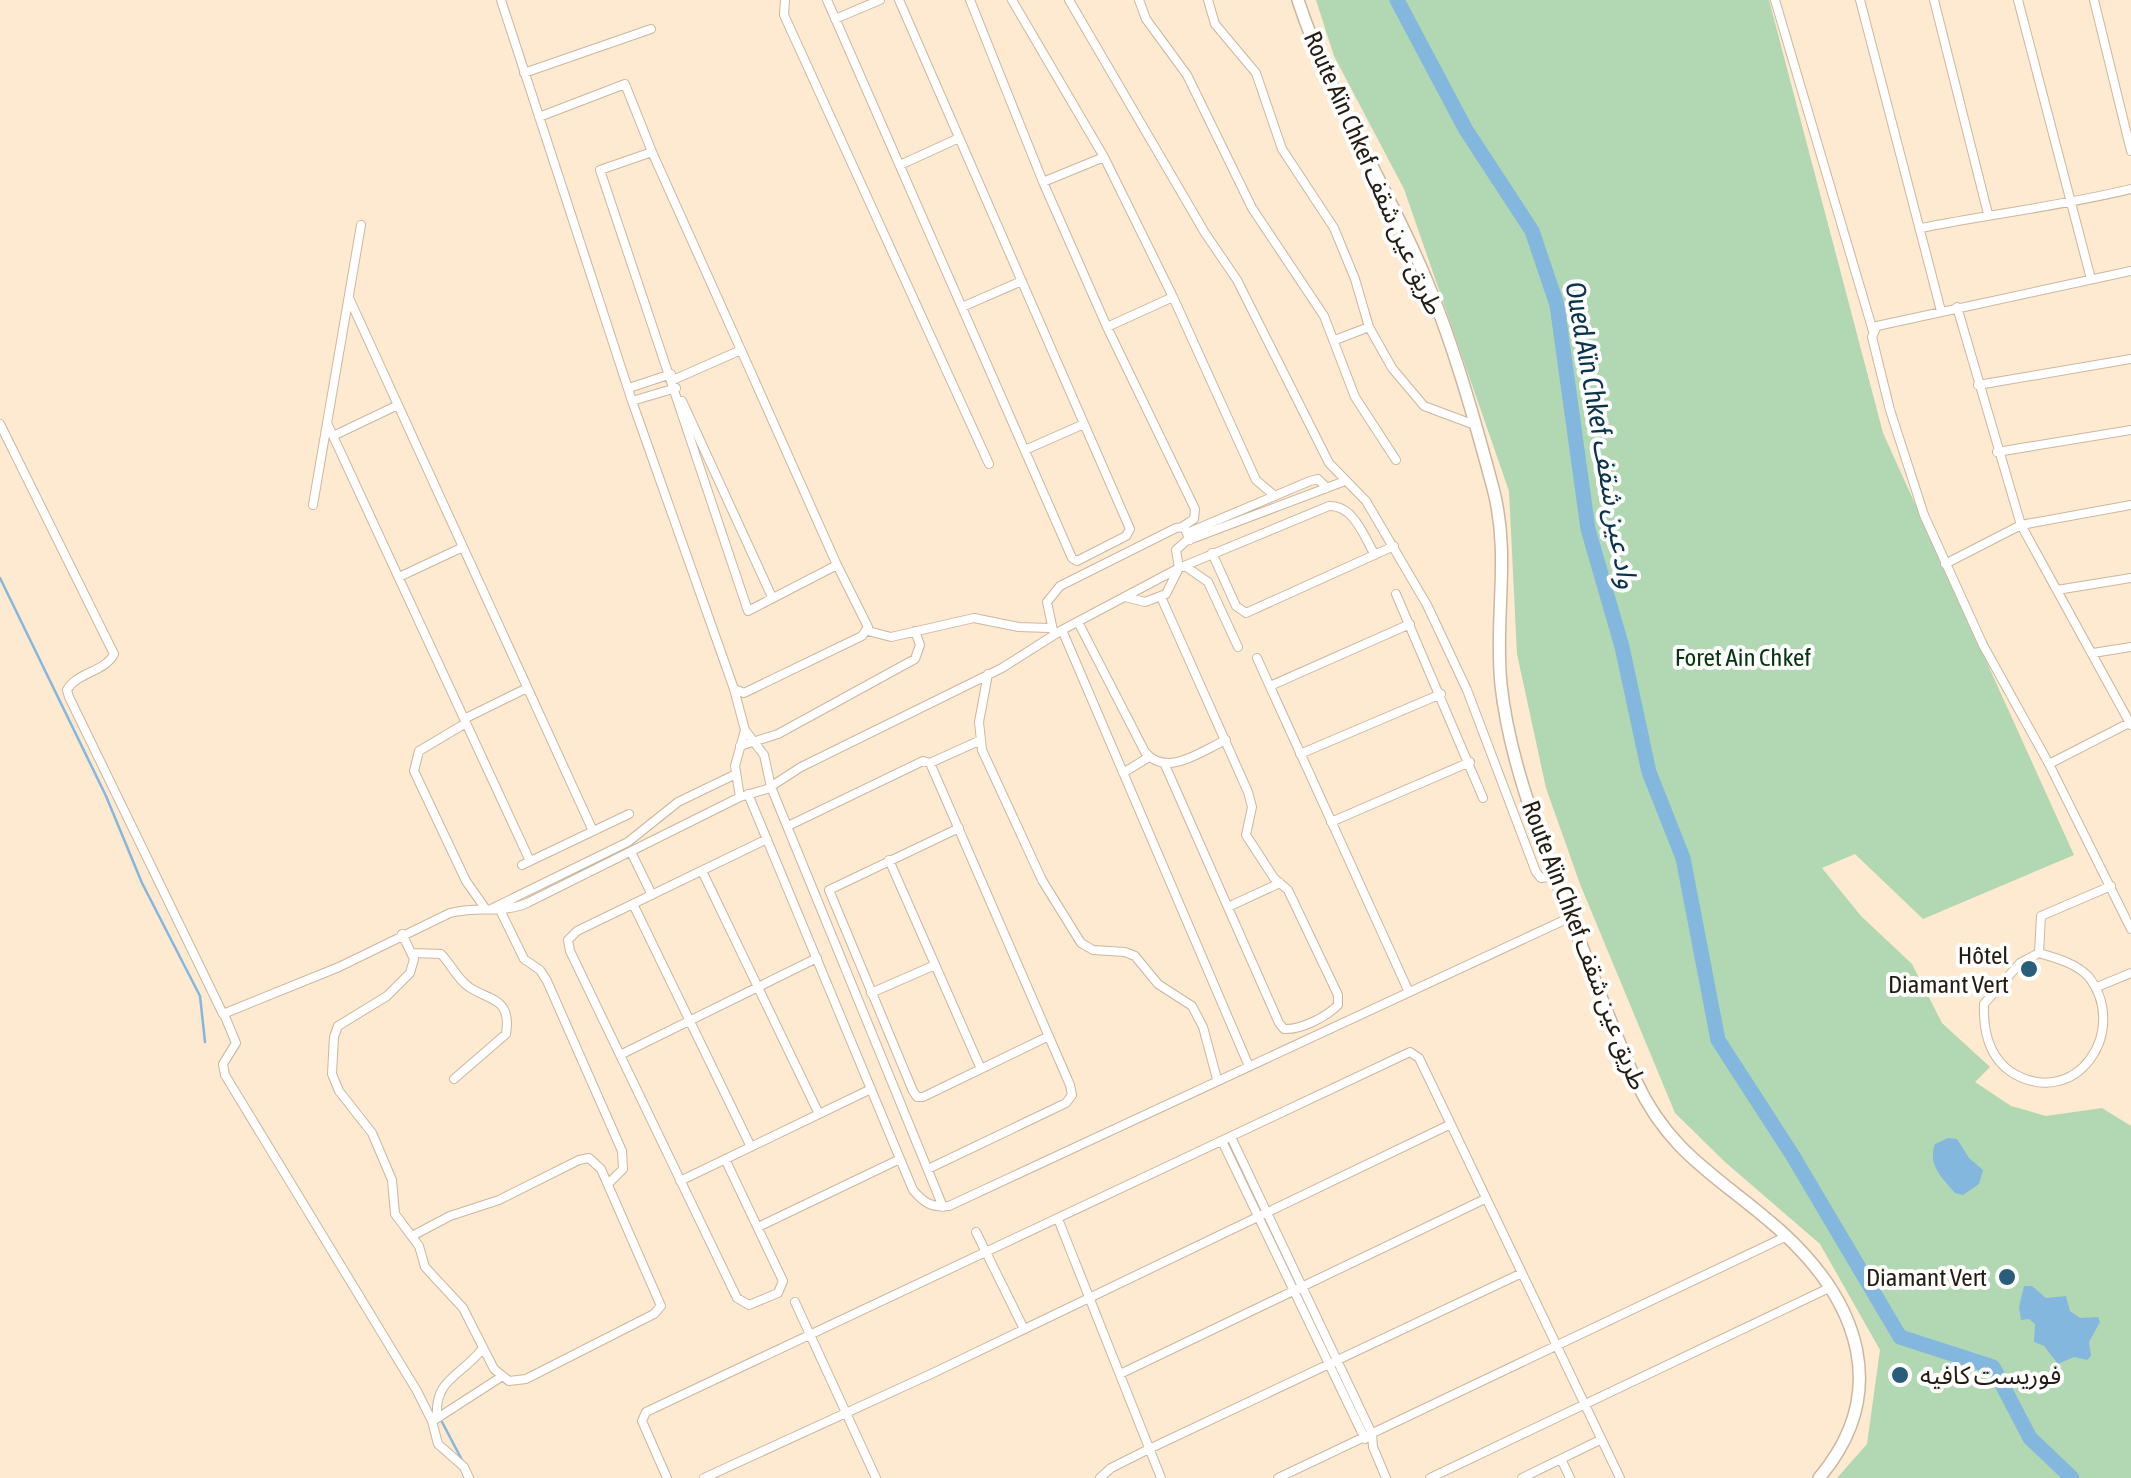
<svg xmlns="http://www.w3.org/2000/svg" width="2131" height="1478" font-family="'Asap Condensed','Noto Sans Arabic',sans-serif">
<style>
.green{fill:#b1d8b2}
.water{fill:#84b7de}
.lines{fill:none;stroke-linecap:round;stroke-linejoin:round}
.stream{stroke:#84b7de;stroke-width:2.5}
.river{stroke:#84b7de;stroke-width:15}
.street-casing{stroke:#cbb7a0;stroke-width:10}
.secondary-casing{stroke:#cbb7a0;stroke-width:14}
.street{stroke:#fff;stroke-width:8}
.secondary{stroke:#fff;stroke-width:11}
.poi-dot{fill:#2a5d7a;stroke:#fff;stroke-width:4}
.labels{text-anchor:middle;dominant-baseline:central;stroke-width:8;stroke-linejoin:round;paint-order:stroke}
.street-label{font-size:25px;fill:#231c13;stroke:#fff}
.park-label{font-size:25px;fill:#04350c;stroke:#fff}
.poi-label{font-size:25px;fill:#231c13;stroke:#fff;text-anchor:end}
.water-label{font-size:28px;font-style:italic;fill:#09334d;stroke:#fff}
</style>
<rect width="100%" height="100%" fill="#fee9d1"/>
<!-- green -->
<path class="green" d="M 1316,0 L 1769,0 L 1883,433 L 2074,855 L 1923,919 L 1855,854 L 1822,868 L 1861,916 L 1912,964 L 1942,1023 L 1990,1067 L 1975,1082 L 2011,1106 L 2046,1116 L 2102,1108 L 2131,1126 L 2131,1478 L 1837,1478 L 1867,1444 L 1880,1350 L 1820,1244 L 1725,1162 L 1675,1113 L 1580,884 L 1546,788 L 1517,654 L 1509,491 L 1404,189 L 1334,56 Z"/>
<!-- water -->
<path class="water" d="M 1948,1138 L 1957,1139 L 1969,1158 L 1983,1170 L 1979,1184 L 1963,1195 L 1955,1193 C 1943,1179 1927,1165 1935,1144 Z
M 2024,1286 L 2032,1286 L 2046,1298 L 2066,1296 L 2070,1311 L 2080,1318 L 2098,1317 L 2100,1322 L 2089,1342 L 2091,1356 L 2087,1360 L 2074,1357 L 2058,1364 L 2044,1346 L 2034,1342 L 2035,1324 L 2029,1319 L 2021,1320 L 2019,1307 Z"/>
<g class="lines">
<!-- stream -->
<path class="stream" d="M 0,578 L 106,796 L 142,883 L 200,996 L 205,1042
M 442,1422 L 462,1460"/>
<!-- river -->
<path class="river" d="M 1397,0 L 1466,130 L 1532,231 L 1557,305 L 1588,529 L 1622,647 L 1649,772 L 1683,858 L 1718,1040 L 1793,1156 L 1900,1337 L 1993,1367 L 2030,1438 L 2072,1478"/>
<!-- street casing -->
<g class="street-casing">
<path id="street" d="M 501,0 L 632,401 L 734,689 L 744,693 L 862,636 L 868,627 L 837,565 L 741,350 L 673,380
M 785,0 L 784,15 L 989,464
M 827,0 L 1072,558 L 1077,561 L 1126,536 L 1130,529 L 899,0
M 970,0 L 1043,182 L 1107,327 L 1195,509 L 1194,519 L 1182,527
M 1012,0 L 1104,157 L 1173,297 L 1256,480 L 1275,496
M 1069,0 L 1205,233 L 1237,280 L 1329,463 L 1366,501 L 1427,605 L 1467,690 L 1536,872 L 1541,878 L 1555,876
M 1139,0 L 1146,19 L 1187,75 L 1252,208 L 1324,316 L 1355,397 L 1396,460
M 1208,0 L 1215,24 L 1256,73 L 1282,149 L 1334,228 L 1355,279 L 1369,327 L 1392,368 L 1424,406 L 1475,425
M 1775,0 L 1873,331
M 1860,0 L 1941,311
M 1934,0 L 1988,214
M 2018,0 L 2091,279
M 2094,0 L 2131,151
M 835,19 L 880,0
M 524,73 L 651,29
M 539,117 L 625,84 L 652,152 L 741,350
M 652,152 L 600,170 L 748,611 L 837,565
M 900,165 L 959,138
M 1043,182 L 1104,157
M 1921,228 C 1991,214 2061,206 2131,189
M 2131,271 L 1877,326 L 1872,337 L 1890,410 L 1924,515 L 1983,645 L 2049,764 L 2131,929
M 349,298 L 593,831
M 962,307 L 1022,281
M 1957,307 L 2021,525 L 2131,725
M 1107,327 L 1173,297
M 1335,340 L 1369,327
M 1978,385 L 2131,359
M 629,388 L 671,374
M 632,401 L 676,388
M 682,401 L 772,597
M 327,423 L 530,861
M 0,424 L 114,654 C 105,672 77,672 67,690 L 69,697 L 223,1014 L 339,967 L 450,913 C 477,906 503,914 527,903 L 740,797 L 767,789 L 801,767 L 1002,668 L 1062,630 L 1179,568 L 1329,506 C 1354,505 1364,537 1375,555
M 333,436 L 398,405
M 1025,450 L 1084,424
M 1997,452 L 2131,430
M 313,505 L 361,225
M 1187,533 L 1310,481 L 1318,479 L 1327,488
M 1212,553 L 1236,606 L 1246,613 L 1394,546
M 1945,564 L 2021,525 L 2131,505
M 1185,566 L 1208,582 L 1238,647
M 399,577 L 463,547
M 2057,590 L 2131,578
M 1396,594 L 1483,798
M 1125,597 L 1145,602 L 1166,594 L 1179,568 L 1176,550 L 1186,541 L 1345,481
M 1161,597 L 1248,792 L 1252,807 L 1246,835 L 1274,878 L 1288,890 L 1338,995 L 1338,1005 C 1326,1017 1301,1030 1284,1029 L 1279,1023 L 1165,765
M 1078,622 L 1145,752 C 1167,778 1201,751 1226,740
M 1062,630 L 1248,1064
M 868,631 L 891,637 L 974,618 L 1019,627 L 1050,628
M 1054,635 L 1047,602 L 1060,586 L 1176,528 L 1184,527 L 1190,540
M 2093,653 L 2131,647
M 1257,658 L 1408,990
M 988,674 L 979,722 L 982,750 L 1042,880 L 1081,943 L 1093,950 L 1125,952 L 1135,956 L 1158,984 L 1192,1006 L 1203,1027 L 1217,1079
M 1270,686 L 1410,624
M 734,689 L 745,730 L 764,755 L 771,787 L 943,1207
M 464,719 L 527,688
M 466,723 L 419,751 L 414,771 L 466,881 L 485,908
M 740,746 L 778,734 L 915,659 L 920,645 L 915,631
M 1300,754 L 1441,694
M 930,763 L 981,740
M 2049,764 L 2131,722
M 1123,773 L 1149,757
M 748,794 L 913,1190 C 924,1203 932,1208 949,1206 L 1571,917
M 740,797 L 735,766 L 745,730
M 1331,822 L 1470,762
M 788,826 L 923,761 L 930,763 L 1070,1085 L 1072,1095 L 1066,1103 L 928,1169
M 959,828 L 829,890 L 913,1091 L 917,1097 L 923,1097 L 1049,1036
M 631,852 L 652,895
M 889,860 L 981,1069
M 522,865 L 629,814
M 702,871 L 819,1114
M 633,904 L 751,1147
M 1228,907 L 1280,883
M 491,909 L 628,842 L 678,802 L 736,774
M 500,910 L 524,959 L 540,970 L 547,981 L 622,1151 L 623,1169 L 608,1184
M 402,934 L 414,959 L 410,973 L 387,996 L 338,1026 L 334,1037 L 332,1074 L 339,1091 L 372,1133 L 392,1180 L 395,1214 L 419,1246 L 425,1267 L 463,1308 L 494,1369 L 509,1381 L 526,1379 L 654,1314 L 661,1306 L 601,1169 L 589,1158 L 579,1160 L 499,1200 L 450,1216 L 412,1236
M 413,953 L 441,954 C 451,964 457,979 469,987 C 489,1001 512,997 506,1034 L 454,1079
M 2039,953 C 2056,958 2075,963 2088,976 C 2131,1030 2076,1112 2011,1072 C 1988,1056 1983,1030 1984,1004 L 2020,963 L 2039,953 L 2041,916 L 2111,886
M 2097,987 L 2131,973
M 871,993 L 935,965
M 224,1014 L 236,1043 L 223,1064 L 225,1075 L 417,1391 L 432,1421 L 438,1444 L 464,1467 L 469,1478
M 620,1055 L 817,958
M 1231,1137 L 1372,1434 L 1373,1447 L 1386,1478
M 1222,1141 L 1365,1439
M 725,1159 L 783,1281 L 778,1293 L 749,1305 L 737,1298 L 570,951 L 568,940 L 577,931 L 767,839
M 680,1181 L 871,1089
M 1058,1219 L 1161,1478
M 758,1227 L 900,1159
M 976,1232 L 1024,1329
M 795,1302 L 876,1478
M 1120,1374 L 1485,1199
M 437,1418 C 434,1378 461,1377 483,1348
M 436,1419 L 501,1377
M 1561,1459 L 1570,1478
M 667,1478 L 642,1421 L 646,1412 L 1410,1052 L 1419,1058 L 1433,1087 L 1620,1478
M 704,1478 L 931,1374 L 1449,1125
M 1100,1478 L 1111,1468 L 1149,1449 L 1520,1274
M 1278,1478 L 1787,1236
M 1430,1478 L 1829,1288
M 1522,1478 L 1600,1440"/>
</g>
<!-- secondary casing -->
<g class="secondary-casing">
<path id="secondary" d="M 1298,0 C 1327,89 1377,169 1415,254 C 1449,328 1472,410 1493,488 C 1511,556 1494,617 1501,685 C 1510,766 1543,845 1572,921 C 1593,974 1612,1029 1636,1081 C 1671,1157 1725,1180 1783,1233 C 1859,1303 1891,1393 1819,1478"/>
</g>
<!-- street -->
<use href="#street" class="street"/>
<!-- secondary -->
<use href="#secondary" class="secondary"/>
</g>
<!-- markers -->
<g class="poi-dot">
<circle cx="2029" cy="969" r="10"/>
<circle cx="2007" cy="1277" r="10"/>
<circle cx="1900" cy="1375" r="10"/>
</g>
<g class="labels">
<!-- street labels -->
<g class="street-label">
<text transform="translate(1374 173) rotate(66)">Route Aïn Chkef طريق عين شقف</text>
<text transform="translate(1585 945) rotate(69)">Route Aïn Chkef طريق عين شقف</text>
</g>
<!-- park labels -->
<g class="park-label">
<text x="1743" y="657">Foret Ain Chkef</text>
</g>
<!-- poi labels -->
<g class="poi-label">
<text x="2009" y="955">Hôtel<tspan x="2009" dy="29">Diamant Vert</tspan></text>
<text x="1987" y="1277">Diamant Vert</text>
<text x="1920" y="1375" text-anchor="start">فوريست كافيه</text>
</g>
<!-- water labels -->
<g class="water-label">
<text transform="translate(1602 435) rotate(80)">Oued Aïn Chkef واد عين شقف</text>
</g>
</g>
</svg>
